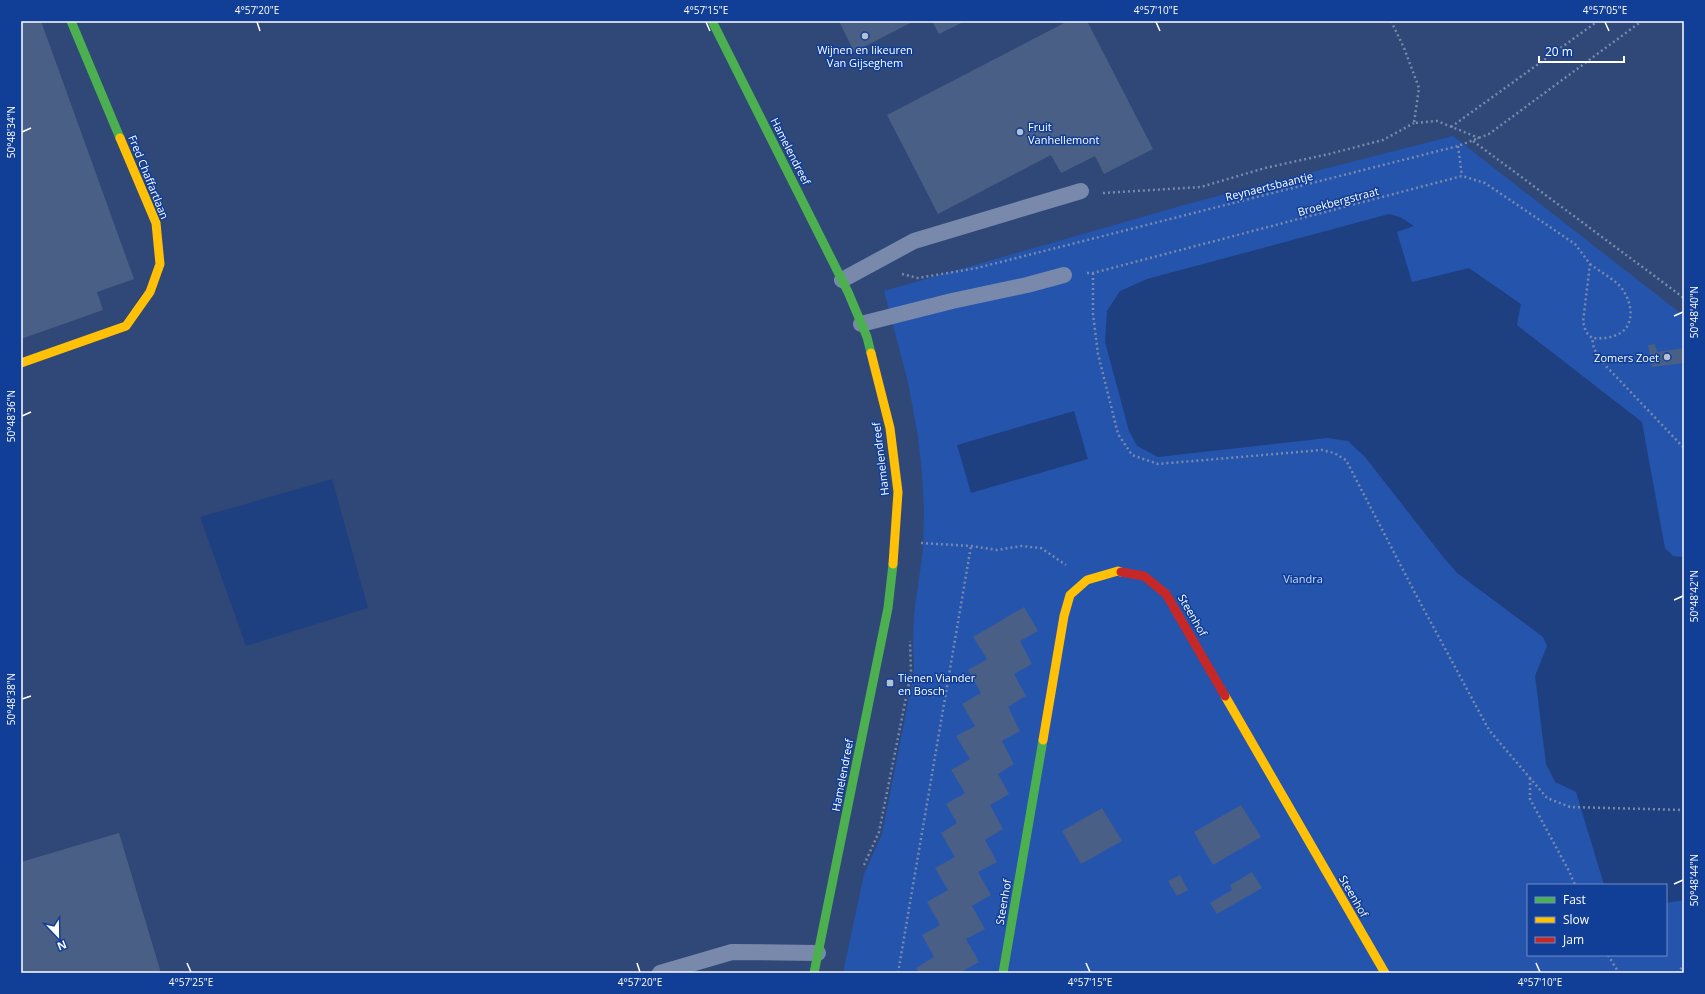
<svg xmlns="http://www.w3.org/2000/svg" width="1705" height="994" font-family="'Open Sans',sans-serif">
<style>
.green{fill:#2554ad;fill-rule:evenodd}
.water{fill:#1f4080}
.building{fill:#4a5f85}
.lines{fill:none;stroke-linecap:round;stroke-linejoin:round}
.path{stroke:#7889ab;stroke-width:2.5;stroke-dasharray:2 3;stroke-linecap:butt}
.lane{stroke:#7889ab;stroke-width:16}
.fast{stroke:#4caf50;stroke-width:9}
.slow{stroke:#ffc107;stroke-width:9}
.jam{stroke:#c62828;stroke-width:9}
.ticks{fill:none;stroke:#fff;stroke-width:1.5}
.poi-dot{fill:#b6bfd0;stroke:#113e96;stroke-width:1.5}
.labels{text-anchor:middle;dominant-baseline:central;stroke-width:3;stroke-linejoin:round;paint-order:stroke}
.poi-label{font-size:11px;fill:#fff;stroke:#113e96;text-anchor:start}
.street-label{font-size:11px;fill:#fff;stroke:#113e96}
.park-label{font-size:11px;fill:#c8dbfe;stroke:#113e96}
.neatline{fill:none;stroke:#fff;stroke-width:1.5}
.ticks-label{font-size:10px;text-anchor:middle;fill:#fff}
</style>
<rect width="100%" height="100%" fill="#2f4878"/>
<!-- green -->
<path class="green" d="M 1453,136 L 1684,316 L 1684,973 L 843,973 L 864,874 L 882,834 L 907,708 L 914,669 L 913,642 L 914,614 L 923,550 L 924,510 L 922,472 L 918,437 L 908,382 L 884,291 L 1191,203 ZM 1528,885 L 1666,885 L 1666,955 L 1528,955 Z"/>
<!-- water -->
<path class="water" d="M 1389,214 L 1400,217 L 1414,226 L 1397,232 L 1412,282 L 1469,268 L 1521,304 L 1517,325 L 1642,422 L 1665,548 L 1673,556 L 1684,557 L 1684,900 L 1666,903 L 1666,885 L 1604,885 L 1576,792 L 1555,782 L 1546,764 L 1535,676 L 1547,646 L 1543,637 L 1457,573 L 1444,558 L 1365,457 L 1348,441 L 1327,438 L 1158,457 L 1137,446 L 1129,431 L 1105,342 L 1107,311 L 1120,291 L 1147,279 Z
M 1074,411 L 1088,459 L 971,493 L 957,445 Z
M 332,479 L 368,608 L 246,646 L 200,517 Z"/>
<!-- building -->
<path class="building" d="M 21,21 L 41,21 L 134,279 L 97,292 L 103,310 L 21,339 Z
M 839,21 L 914,21 L 854,52 Z
M 932,21 L 965,21 L 939,34 Z
M 1068,21 L 1087,21 L 1153,149 L 1104,174 L 1095,156 L 1061,173 L 1051,155 L 938,214 L 887,115 Z
M 1655,344 L 1657,352 L 1684,348 L 1684,363 L 1652,367 L 1648,345 Z
M 1024,607 L 1038,631 L 1020,641 L 1032,664 L 1014,674 L 1026,696 L 1008,707 L 1020,731 L 1002,741 L 1014,764 L 998,774 L 1009,794 L 990,805 L 1003,829 L 985,840 L 997,862 L 978,872 L 991,895 L 972,906 L 985,929 L 966,939 L 979,962 L 960,973 L 919,973 L 916,968 L 934,957 L 922,935 L 940,925 L 927,902 L 948,890 L 935,868 L 955,857 L 941,833 L 957,823 L 946,804 L 965,793 L 951,770 L 970,759 L 956,736 L 975,726 L 962,704 L 981,693 L 968,670 L 987,659 L 973,637 Z
M 1241,805 L 1261,837 L 1213,865 L 1194,832 Z
M 1102,808 L 1122,841 L 1081,864 L 1062,831 Z
M 119,833 L 161,973 L 21,973 L 21,862 Z
M 1252,872 L 1262,888 L 1217,914 L 1210,903 L 1232,890 L 1230,885 Z
M 1180,875 L 1188,890 L 1177,896 L 1168,881 Z"/>
<g class="lines">
<!-- path -->
<path class="path" d="M 1391,21 L 1404,48 L 1419,88 L 1414,123 L 1437,121 L 1479,138
M 1451,127 L 1598,21
M 1473,141 L 1684,298
M 1458,146 L 1462,176
M 1103,193 L 1201,187 L 1265,168 L 1329,154 L 1383,140 L 1414,123
M 1590,264 C 1599,271 1610,277 1618,284 C 1630,296 1637,320 1622,332 C 1613,338 1602,339 1592,338
M 1087,273 L 1093,273 L 1462,176 L 1485,183 L 1575,244 L 1590,264 L 1583,322 L 1586,332 L 1592,338 L 1594,349 L 1605,365 L 1684,448
M 1093,273 L 1093,314 L 1098,354 L 1118,434 L 1132,455 L 1158,464 L 1322,450 L 1334,453 L 1346,460 L 1415,593 L 1489,730 L 1547,798 L 1570,807 L 1684,810
M 902,274 L 918,278 L 977,268 L 1458,146 L 1489,134 L 1642,21
M 921,543 L 971,546 L 997,550 L 1021,546 L 1041,548 L 1066,565
M 1530,778 L 1530,799 L 1569,871 L 1575,885
M 864,865 L 879,832 L 911,673 L 910,641
M 1608,955 L 1619,973
M 898,973 L 971,546
M 1677,973 L 1684,965"/>
<!-- lane -->
<path class="lane" d="M 842,280 L 914,241 L 1081,191
M 861,324 L 952,301 L 1027,285 L 1064,275
M 660,973 L 732,952 L 818,953"/>
<!-- fast -->
<path class="fast" d="M 71,21 L 120,138
M 712,21 L 848,292 L 867,337 L 871,353
M 814,973 L 888,608 L 893,564
M 1003,973 L 1043,740"/>
<!-- slow -->
<path class="slow" d="M 871,353 L 890,428 L 898,492 L 893,564
M 21,363 L 126,326 L 150,292 L 160,264 L 156,223 L 120,138
M 1225,696 L 1385,973
M 1043,740 L 1064,616 L 1070,595 L 1087,580 L 1118,571 L 1121,572"/>
<!-- jam -->
<path class="jam" d="M 1121,572 L 1144,576 L 1166,594 L 1225,696"/>
</g>
<!-- ticks -->
<path class="ticks" d="M 257,22 L 260,31M 706,22 L 710,31M 1156,22 L 1160,31M 1605,22 L 1609,31M 22,132 L 31,128M 1674,316 L 1683,312M 22,416 L 31,412M 1674,600 L 1683,596M 22,699 L 31,696M 1674,884 L 1683,880M 187,963 L 191,972M 637,963 L 640,972M 1086,963 L 1090,972M 1536,963 L 1540,972"/>
<!-- markers -->
<g class="poi-dot">
<circle cx="865" cy="36" r="4"/>
<circle cx="1020" cy="132" r="4"/>
<circle cx="1667" cy="357" r="4"/>
<rect x="886" y="679" width="8" height="8" rx="2"/>
</g>
<g class="labels">
<!-- poi labels -->
<g class="poi-label">
<text x="865" y="49" text-anchor="middle">Wijnen en likeuren<tspan x="865" dy="13">Van Gijseghem</tspan></text>
<text x="1028" y="126">Fruit<tspan x="1028" dy="13">Vanhellemont</tspan></text>
<text x="1659" y="357" text-anchor="end">Zomers Zoet</text>
<text x="898" y="677">Tienen Viander<tspan x="898" dy="13">en Bosch</tspan></text>
</g>
<!-- street labels -->
<g class="street-label">
<text transform="translate(791 151) rotate(63)">Hamelendreef</text>
<text transform="translate(149 177) rotate(68)">Fred Chaffartlaan</text>
<text transform="translate(1269 186) rotate(-14)">Reynaertsbaantje</text>
<text transform="translate(1338 201) rotate(-15)">Broekbergstraat</text>
<text transform="translate(880 459) rotate(-97)">Hamelendreef</text>
<text transform="translate(1193 615) rotate(60)">Steenhof</text>
<text transform="translate(842 775) rotate(-79)">Hamelendreef</text>
<text transform="translate(1354 896) rotate(60)">Steenhof</text>
<text transform="translate(1003 902) rotate(-80)">Steenhof</text>
</g>
<!-- park labels -->
<g class="park-label">
<text x="1303" y="578">Viandra</text>
</g>
</g>
<!-- border -->
<rect width="1705" height="994" fill="none" stroke="#113e96" stroke-width="44"/>
<!-- legend -->
<rect x="1527" y="884" width="140" height="72" fill="#113e96" stroke="#708bc0"/>
<rect x="1535" y="897" width="20" height="6" fill="#4caf50" stroke="#708bc0"/>
<text x="1563" y="904" font-size="12" fill="#ffffff">Fast</text>
<rect x="1535" y="917" width="20" height="6" fill="#ffc107" stroke="#708bc0"/>
<text x="1563" y="924" font-size="12" fill="#ffffff">Slow</text>
<rect x="1535" y="937" width="20" height="6" fill="#c62828" stroke="#708bc0"/>
<text x="1563" y="944" font-size="12" fill="#ffffff">Jam</text>
<!-- north arrow -->
<g transform="translate(58 936) rotate(158)" stroke="#113e96" stroke-width="3" paint-order="stroke">
<path d="M0-3L7 15L0 10L-7 15Z" fill="#ffffff"/>
<text y="-6" font-size="11" font-weight="bold" text-anchor="middle" fill="#ffffff">N</text>
</g>
<!-- scale -->
<path d="M1539 56v6h85v-6" fill="none" stroke="#ffffff" stroke-width="2"/>
<text x="1545" y="56" font-size="12" fill="#ffffff" stroke="#113e96" stroke-width="3" paint-order="stroke">20 m</text>
<rect x="22" y="22" width="1661" height="950" class="neatline"/>
<g class="ticks-label">
<text x="257" y="14">4°57'20"E</text>
<text x="706" y="14">4°57'15"E</text>
<text x="1156" y="14">4°57'10"E</text>
<text x="1605" y="14">4°57'05"E</text>
<text transform="translate(11 132) rotate(-90)" y="4">50°48'34"N</text>
<text transform="translate(1694 312) rotate(-90)" y="4">50°48'40"N</text>
<text transform="translate(11 416) rotate(-90)" y="4">50°48'36"N</text>
<text transform="translate(1694 596) rotate(-90)" y="4">50°48'42"N</text>
<text transform="translate(11 699) rotate(-90)" y="4">50°48'38"N</text>
<text transform="translate(1694 880) rotate(-90)" y="4">50°48'44"N</text>
<text x="191" y="986">4°57'25"E</text>
<text x="640" y="986">4°57'20"E</text>
<text x="1090" y="986">4°57'15"E</text>
<text x="1540" y="986">4°57'10"E</text>
</g>
</svg>
